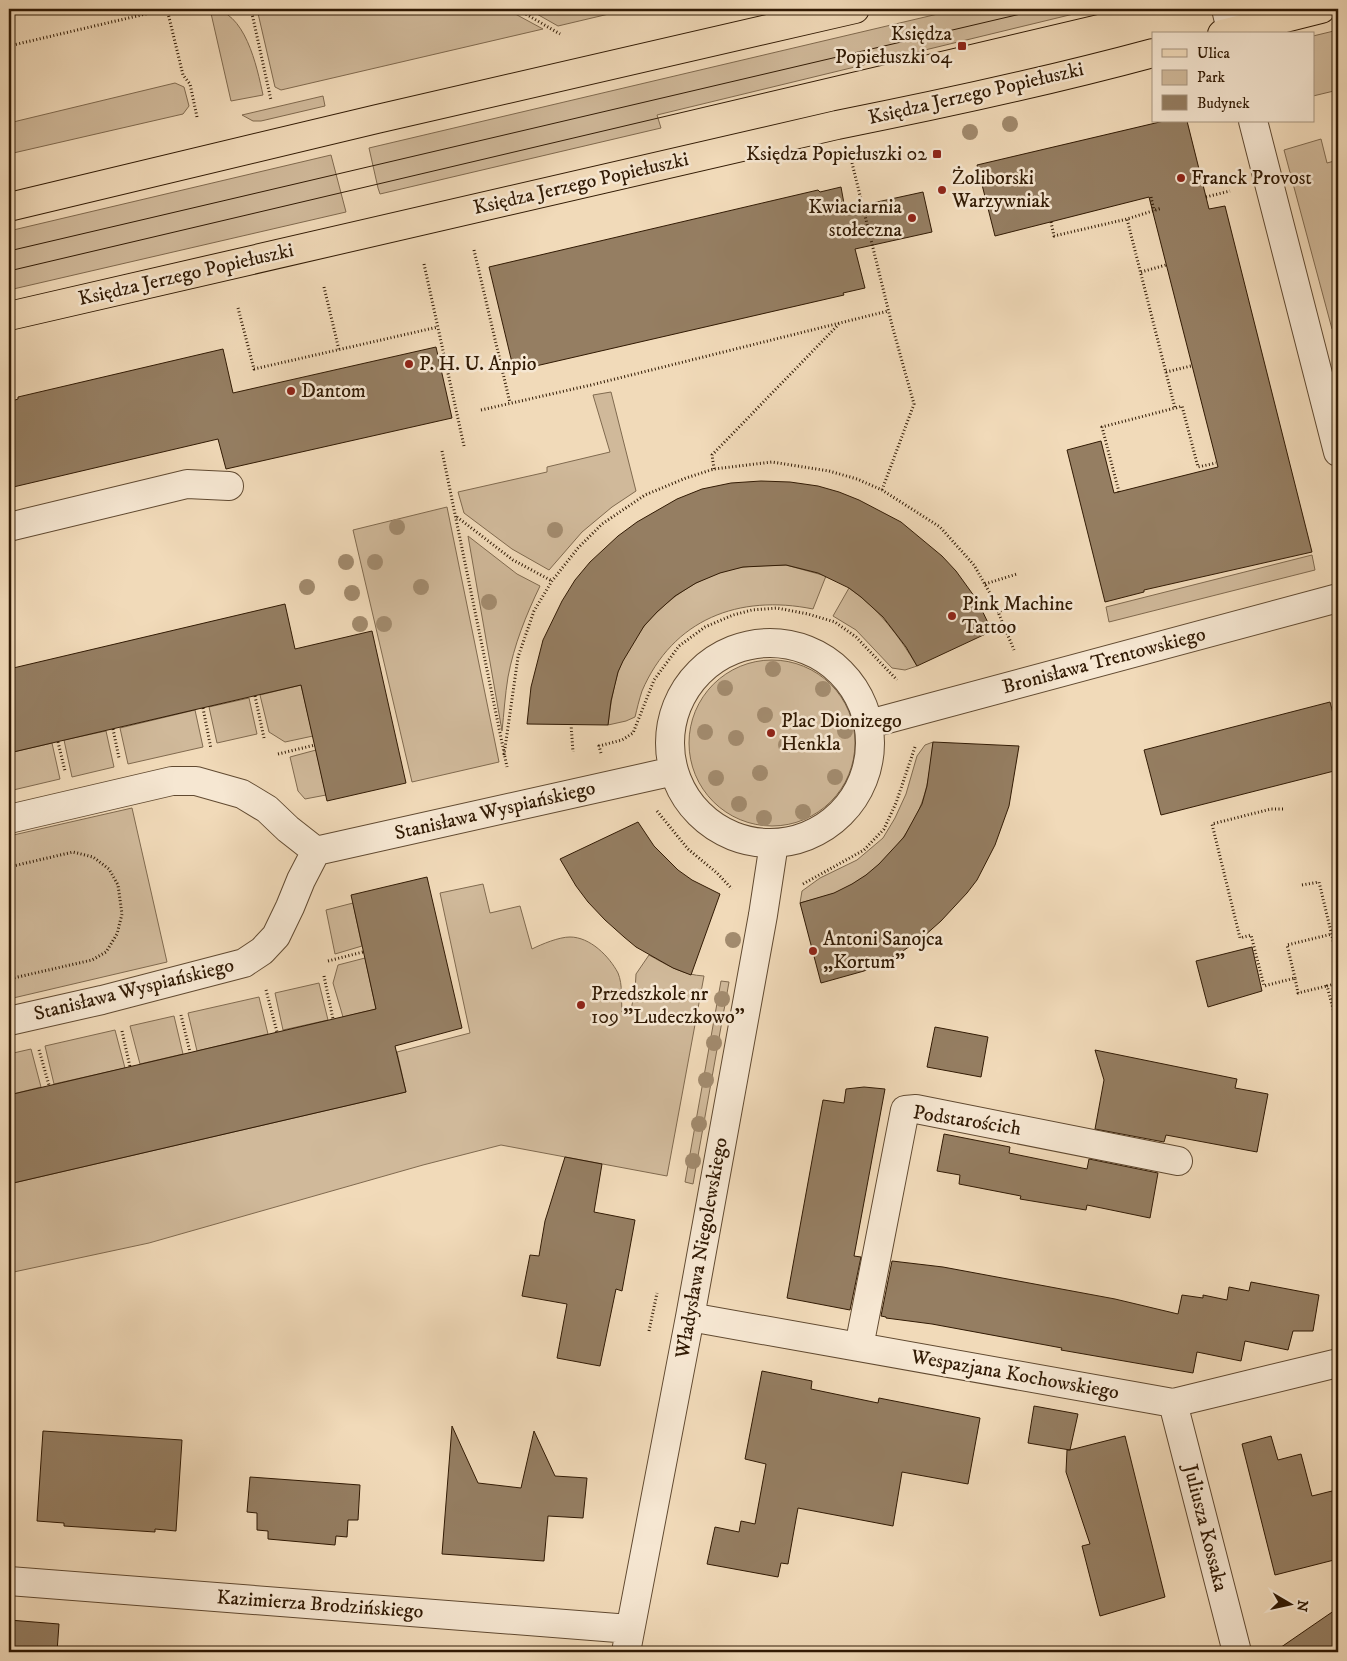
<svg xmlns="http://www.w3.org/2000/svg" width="1347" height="1661" font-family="'IM FELL DW Pica',serif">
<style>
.green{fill:#d0b99a;stroke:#806a4f}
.building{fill:#957e62;stroke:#311a04}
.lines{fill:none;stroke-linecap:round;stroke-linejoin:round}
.minor-casing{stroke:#614a31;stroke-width:30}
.major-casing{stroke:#311a04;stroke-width:30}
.path{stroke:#311a04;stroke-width:3;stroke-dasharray:1 2.5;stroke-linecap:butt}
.minor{stroke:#f6e7d2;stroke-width:28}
.major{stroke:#f1dab9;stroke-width:28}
.tram{stroke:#311a04;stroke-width:1}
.tree{fill:#a28b6e}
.poi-dot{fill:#8f2418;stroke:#f6e7d2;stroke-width:2}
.labels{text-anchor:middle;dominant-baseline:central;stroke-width:5;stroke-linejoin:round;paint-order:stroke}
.poi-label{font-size:20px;fill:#311a04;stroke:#f6e7d2;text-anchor:start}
.street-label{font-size:20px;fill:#311a04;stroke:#f6e7d2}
</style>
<rect width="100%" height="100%" fill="#f1dab9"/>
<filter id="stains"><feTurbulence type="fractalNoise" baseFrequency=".004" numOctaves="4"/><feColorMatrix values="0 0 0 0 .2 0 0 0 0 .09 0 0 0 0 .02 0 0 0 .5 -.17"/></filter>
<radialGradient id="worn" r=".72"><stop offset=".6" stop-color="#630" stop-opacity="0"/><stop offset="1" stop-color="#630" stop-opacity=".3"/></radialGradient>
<!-- green -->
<path class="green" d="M 210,9 C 245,9 257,67 263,95 L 231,101 Z
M 257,9 L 506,9 L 543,29 L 281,90 L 275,87 Z
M 528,9 L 630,9 L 558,26 Z
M 959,9 L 1090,9 L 1090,10 L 657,115 L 661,128 L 380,194 L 378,188 L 369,148 Z
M 1338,30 L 1338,90 L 1313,96 L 1313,36 Z
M 175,83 L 184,87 L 189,106 L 183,114 L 9,154 L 9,123 Z
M 323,96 L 325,106 L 261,121 L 253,121 L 242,115 Z
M 1321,139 L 1327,163 L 1338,160 L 1338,332 L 1332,329 L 1284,150 Z
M 331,155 L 346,212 L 9,290 L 9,231 Z
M 611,392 L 636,491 L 612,507 L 582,532 L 549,570 L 512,549 L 464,513 L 458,492 L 547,472 L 547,467 L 610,452 L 593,395 Z
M 447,507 L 499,762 L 412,782 L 353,530 Z
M 468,536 L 517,574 L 540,586 C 526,615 514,645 508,677 C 505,695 504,713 502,731 Z
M 1312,555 L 1315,570 L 1109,622 L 1106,607 Z
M 786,565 L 826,576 L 813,609 C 739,594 673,619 642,691 C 639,700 637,709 635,717 L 626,721 L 608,725 C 610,707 613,689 618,672 C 635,621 691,573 744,567 C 758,565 772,566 786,565 Z
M 849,588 C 879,609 899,636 917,666 L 905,670 L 892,668 L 856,630 L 833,616 Z
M689 743a83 83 0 1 1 166 0a83 83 0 1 1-166 0Z
M 301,685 L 313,736 L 285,742 L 269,732 L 260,695 Z
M 249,698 L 257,734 L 217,743 L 209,707 Z
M 195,710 L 203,747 L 128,764 L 120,728 Z
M 106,731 L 114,767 L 72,777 L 64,740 Z
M 933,742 C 931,762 929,783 922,802 C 909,840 871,880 833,894 C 822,897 811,900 800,903 L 802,891 L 820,878 L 857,860 L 883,838 L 895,818 L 906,794 L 917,756 L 925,745 Z
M 52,743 L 60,779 L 9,791 L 9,753 Z
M 316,750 L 326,795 L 305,799 L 298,791 L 290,757 Z
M 132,808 L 167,962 L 9,999 L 9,836 Z
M 483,884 L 490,913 L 520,906 L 532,949 C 542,944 559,937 570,937 C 590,937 609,956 618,973 C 623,985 621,1000 622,1012 L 630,1014 L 635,991 L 636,974 L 649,955 C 667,965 683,975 704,976 L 667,1176 L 501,1145 L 423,1165 L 149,1243 L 9,1273 L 9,1184 L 406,1092 L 397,1052 L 470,1033 L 440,893 Z
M 353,903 L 362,946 L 335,954 L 326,910 Z
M 365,958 L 376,1009 L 343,1017 L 333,983 L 338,965 Z
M 721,981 L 729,982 L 693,1184 L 685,1182 Z
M 319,983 L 328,1020 L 283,1030 L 275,993 Z
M 259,997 L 268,1034 L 197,1051 L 188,1013 Z
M 174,1016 L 183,1054 L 140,1064 L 130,1026 Z
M 115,1030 L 125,1068 L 54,1084 L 45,1046 Z
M 31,1049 L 41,1087 L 9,1095 L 9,1054 Z"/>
<!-- building -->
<path class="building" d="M 1164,121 L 1187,121 L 1209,209 L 1225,206 L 1312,552 L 1144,590 L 1144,592 L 1105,602 L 1067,450 L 1101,441 L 1114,493 L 1218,467 L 1149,197 L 995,236 L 977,165 Z
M 841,187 L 845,209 L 923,192 L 932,232 L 855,249 L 865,288 L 843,293 L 844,295 L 514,371 L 489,267 L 818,190 L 820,192 Z
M 436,347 L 452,418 L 226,469 L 218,439 L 9,488 L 9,402 L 18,399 L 18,397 L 223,349 L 233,393 Z
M 761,481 L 790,482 L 818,486 L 839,492 L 859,500 L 901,522 L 942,556 L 956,571 L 977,600 L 992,631 L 917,666 L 906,647 L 883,617 L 861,597 L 849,588 L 818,573 L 786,565 L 743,567 L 720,573 L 696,583 L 675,596 L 657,612 L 644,626 L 623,661 L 618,672 L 611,701 L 608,725 L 527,724 L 531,687 L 543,640 L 562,601 L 575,580 L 590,562 L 618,536 L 637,522 L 677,499 L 702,489 L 731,483 Z
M 285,604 L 295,649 L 372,631 L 406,783 L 327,801 L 301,685 L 9,753 L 9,669 Z
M 1330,702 L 1338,732 L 1338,770 L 1161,815 L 1144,750 Z
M 933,742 L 1019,746 L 1009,806 L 995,845 L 977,880 L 967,893 L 941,921 L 923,937 L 900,953 L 864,971 L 821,983 L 800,903 L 834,893 L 852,884 L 866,875 L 879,864 L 904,837 L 922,804 L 927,786 Z
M 638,822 L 654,846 L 678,870 L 692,880 L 720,894 L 691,975 L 673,968 L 636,947 L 624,937 L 605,920 L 588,902 L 576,886 L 560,859 Z
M 427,877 L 462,1028 L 395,1046 L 406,1092 L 9,1184 L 9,1095 L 376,1009 L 351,895 Z
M 1252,947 L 1262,991 L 1208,1007 L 1196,961 Z
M 935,1027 L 988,1037 L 981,1077 L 927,1067 Z
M 1095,1050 L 1237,1079 L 1235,1088 L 1268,1094 L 1257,1152 L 1166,1135 L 1164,1142 L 1095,1129 L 1104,1080 Z
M 864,1087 L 885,1089 L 854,1256 L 861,1257 L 850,1310 L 787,1298 L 823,1100 L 844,1103 L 846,1089 Z
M 944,1134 L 1010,1147 L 1009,1153 L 1087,1169 L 1089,1159 L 1158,1173 L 1150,1218 L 1087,1205 L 1086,1210 L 1020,1199 L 1021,1196 L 959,1184 L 960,1175 L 937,1171 Z
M 565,1157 L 602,1164 L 594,1212 L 635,1220 L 622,1291 L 616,1289 L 600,1366 L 557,1358 L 567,1304 L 522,1296 L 530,1255 L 539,1256 L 545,1221 Z
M 892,1261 L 943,1267 L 1115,1299 L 1178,1314 L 1182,1295 L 1203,1298 L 1203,1295 L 1227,1300 L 1229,1287 L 1249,1291 L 1251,1282 L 1319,1295 L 1313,1331 L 1293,1331 L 1288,1350 L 1245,1341 L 1241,1361 L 1197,1352 L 1193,1373 L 1061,1350 L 1062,1348 L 932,1324 L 886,1318 L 886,1317 L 881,1316 Z
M 762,1371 L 812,1381 L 811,1389 L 878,1403 L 879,1398 L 980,1418 L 968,1484 L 902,1472 L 893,1526 L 798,1508 L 788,1564 L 781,1563 L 778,1577 L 707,1564 L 715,1527 L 739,1532 L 741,1521 L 755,1524 L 766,1464 L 745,1459 Z
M 1034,1406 L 1078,1414 L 1070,1450 L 1125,1436 L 1165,1597 L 1100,1616 L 1082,1546 L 1090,1544 L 1066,1472 L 1067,1450 L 1070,1450 L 1028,1443 Z
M 452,1426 L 478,1483 L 521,1488 L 534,1431 L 555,1476 L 587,1478 L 583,1518 L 548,1516 L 544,1561 L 442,1554 Z
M 43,1431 L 182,1440 L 176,1531 L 155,1529 L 155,1532 L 64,1526 L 64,1523 L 37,1521 Z
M 1271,1436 L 1278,1460 L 1301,1454 L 1312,1496 L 1332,1491 L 1338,1516 L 1338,1559 L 1275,1575 L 1242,1444 Z
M 250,1477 L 360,1485 L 358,1520 L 348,1520 L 347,1537 L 336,1536 L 335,1545 L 268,1539 L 268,1531 L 257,1530 L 257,1513 L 247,1512 Z
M 1338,1608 L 1338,1652 L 1274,1652 Z
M 9,1620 L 59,1624 L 57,1652 L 9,1652 Z"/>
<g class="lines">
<!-- minor casing -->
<g class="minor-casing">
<path id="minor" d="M 1226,9 L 1232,34
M 1253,121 L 1338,452
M 9,527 L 187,484 L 229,486
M670 743a100 100 0 1 1 200 0a100 100 0 1 1-200 0Z
M 869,724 L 1338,598
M 9,819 L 172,781 L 196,781 L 242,794 L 267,809 L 288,829 L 316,851 L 301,880 L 290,907 L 276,936 L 262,951 L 244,963 L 102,1000 L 9,1021
M 316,851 L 674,771
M 690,1317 L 1173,1403 L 1338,1363
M 859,1347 L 905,1110 L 916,1109 L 1178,1161
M 1173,1403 L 1237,1652
M 9,1581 L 630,1629
M 626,1652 L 690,1317 L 763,915 L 774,843"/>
</g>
<!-- major casing -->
<g class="major-casing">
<path id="major" d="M 1222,34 L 1321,9
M 9,207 L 377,119 L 855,9
M 9,316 L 837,125 C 943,104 1049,81 1153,53"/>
</g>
<!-- path -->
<path class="path" d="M 167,9 L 183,75 L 190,84 L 197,117
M 251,9 L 271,100
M 517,9 L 560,34
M 9,46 L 167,9
M 852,163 L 893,329 L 914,404 L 882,490
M 1151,197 L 1154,211
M 1206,197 L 1230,191
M 1051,222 L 1054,236 L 1127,219 L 1162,208
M 474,250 L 510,403
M 424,264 L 464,446
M 1141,272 L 1166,265
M 324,287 L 339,350
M 238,308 L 254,369 L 438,327
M 1166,372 L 1191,366
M 1176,408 L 1182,406 L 1198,467 L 1216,463
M 481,410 L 591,385 L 888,311
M 442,451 L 507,767
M 714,469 L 712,455 L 839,324
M 1119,492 L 1102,427 L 1175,408 L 1127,219
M 457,517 L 513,560 L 552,581
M 985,584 L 1017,574
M 997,612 L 1025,602
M 255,696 L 264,738
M 203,708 L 211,749
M 571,724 L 573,752
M 113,729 L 119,758
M 58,742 L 65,771
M 601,753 L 599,746 L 622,740 L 633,733 L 654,680 L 679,646 L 705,627 L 733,615 L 752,610 L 777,608 L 808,614 L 835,622 L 856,637 L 897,680
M 278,754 L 315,745
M 504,755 L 518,657 L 534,611 L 552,581 L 578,548 L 602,524 L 645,495 L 686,478 L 714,469 L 772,462 L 829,471 L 857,479 L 882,490 L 940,527 L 974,565 L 991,595 L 1014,650
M 1283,809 L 1271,809 L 1212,824 L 1240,938 L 1251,935 L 1264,986 L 1295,978 L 1298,993 L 1327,986
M 657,811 L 688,849 L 717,873 L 732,889
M 9,867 L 73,852 L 93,857 L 109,869 L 118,885 L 122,914 L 117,934 L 106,952 L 92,960 L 9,979
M 803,884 L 864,850 L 884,829 L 896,803 L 915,747
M 1302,885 L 1319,882 L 1338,961
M 328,961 L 363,952
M 324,976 L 333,1019
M 1295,978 L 1287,945 L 1332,934
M 1338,983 L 1327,986 L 1338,1027
M 266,990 L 277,1032
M 181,1015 L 190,1052
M 122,1031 L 130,1067
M 39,1050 L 49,1085
M 649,1331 L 657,1293"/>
<!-- minor -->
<use href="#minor" class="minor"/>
<!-- major -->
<use href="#major" class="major"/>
<!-- tram -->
<path class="tram" d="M 9,251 L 1042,9
M 9,271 L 1121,9"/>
</g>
<!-- trees -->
<g class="tree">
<circle cx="1010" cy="124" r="8"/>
<circle cx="970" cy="132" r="8"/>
<circle cx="397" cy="527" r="8"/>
<circle cx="555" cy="530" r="8"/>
<circle cx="346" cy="562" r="8"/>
<circle cx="375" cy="562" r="8"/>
<circle cx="307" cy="587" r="8"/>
<circle cx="421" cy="587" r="8"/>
<circle cx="352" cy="593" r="8"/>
<circle cx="489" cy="602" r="8"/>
<circle cx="360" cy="624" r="8"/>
<circle cx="384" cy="624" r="8"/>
<circle cx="773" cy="669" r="8"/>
<circle cx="725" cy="688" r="8"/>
<circle cx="823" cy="689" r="8"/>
<circle cx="765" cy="715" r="8"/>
<circle cx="845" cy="731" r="8"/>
<circle cx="705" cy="732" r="8"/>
<circle cx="736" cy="738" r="8"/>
<circle cx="786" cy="745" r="8"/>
<circle cx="760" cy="773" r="8"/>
<circle cx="835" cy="777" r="8"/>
<circle cx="716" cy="778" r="8"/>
<circle cx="739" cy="804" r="8"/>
<circle cx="803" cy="812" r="8"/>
<circle cx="764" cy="818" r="8"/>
<circle cx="733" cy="940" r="8"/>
<circle cx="722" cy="999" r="8"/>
<circle cx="714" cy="1043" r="8"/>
<circle cx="706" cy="1080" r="8"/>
<circle cx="699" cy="1124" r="8"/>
<circle cx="693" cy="1161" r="8"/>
</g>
<!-- markers -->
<g class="poi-dot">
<rect x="957" y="41" width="10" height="10" rx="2.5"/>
<rect x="932" y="149" width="10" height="10" rx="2.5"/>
<circle cx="1181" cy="178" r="5"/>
<circle cx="942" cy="190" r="5"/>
<circle cx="912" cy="218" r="5"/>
<circle cx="409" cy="364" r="5"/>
<circle cx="291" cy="391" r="5"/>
<circle cx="952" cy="616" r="5"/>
<circle cx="771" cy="733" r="5"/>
<circle cx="813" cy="951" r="5"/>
<circle cx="581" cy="1005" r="5"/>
</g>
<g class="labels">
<!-- poi labels -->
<g class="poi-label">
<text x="952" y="34" text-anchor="end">Księdza<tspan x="952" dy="23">Popiełuszki 04</tspan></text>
<text x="927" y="154" text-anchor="end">Księdza Popiełuszki 02</text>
<text x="952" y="178">Żoliborski<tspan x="952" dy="23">Warzywniak</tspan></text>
<text x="1191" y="178">Franck Provost</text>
<text x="902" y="207" text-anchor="end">Kwiaciarnia<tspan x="902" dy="23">stołeczna</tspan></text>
<text x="419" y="364">P. H. U. Anpio</text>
<text x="301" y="391">Dantom</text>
<text x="962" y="604">Pink Machine<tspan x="962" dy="23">Tattoo</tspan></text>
<text x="781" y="721">Plac Dionizego<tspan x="781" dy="23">Henkla</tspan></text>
<text x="823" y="939">Antoni Sanojca<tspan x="823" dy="23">„Kortum”</tspan></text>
<text x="591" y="994">Przedszkole nr<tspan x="591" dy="23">109 "Ludeczkowo"</tspan></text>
</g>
<!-- street labels -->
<g class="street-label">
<text transform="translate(976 94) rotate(-13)">Księdza Jerzego Popiełuszki</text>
<text transform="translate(581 184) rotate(-13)">Księdza Jerzego Popiełuszki</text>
<text transform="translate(186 275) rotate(-13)">Księdza Jerzego Popiełuszki</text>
<text transform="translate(1104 661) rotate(-15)">Bronisława Trentowskiego</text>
<text transform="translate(495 811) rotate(-13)">Stanisława Wyspiańskiego</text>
<text transform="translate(134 990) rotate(-14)">Stanisława Wyspiańskiego</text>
<text transform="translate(967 1121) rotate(9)">Podstarościch</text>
<text transform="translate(702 1248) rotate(-80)">Władysława Niegolewskiego</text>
<text transform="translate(1015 1375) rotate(10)">Wespazjana Kochowskiego</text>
<text transform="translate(1205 1528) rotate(76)">Juliusza Kossaka</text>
<text transform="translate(320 1605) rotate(4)">Kazimierza Brodzińskiego</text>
</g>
</g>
<!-- margin -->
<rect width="1347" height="1661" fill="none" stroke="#f1dab9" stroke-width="30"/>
<rect x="10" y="10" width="1327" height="1641" fill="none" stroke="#311a04" stroke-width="2.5"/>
<rect x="15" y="15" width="1317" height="1631" fill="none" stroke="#311a04"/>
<!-- legend -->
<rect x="1152" y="32" width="162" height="90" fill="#f6e7d2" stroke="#a79580"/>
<rect x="1162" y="49" width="25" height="8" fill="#f1dab9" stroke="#a79580"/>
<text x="1197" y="58" font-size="15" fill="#311a04">Ulica</text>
<rect x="1162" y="70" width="25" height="15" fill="#d0b99a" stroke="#a79580"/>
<text x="1197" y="82" font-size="15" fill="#311a04">Park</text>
<rect x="1162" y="95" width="25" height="15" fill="#957e62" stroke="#a79580"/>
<text x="1197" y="108" font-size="15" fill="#311a04">Budynek</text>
<!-- north arrow -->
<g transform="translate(1290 1604) rotate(99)" stroke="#f6e7d2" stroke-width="4" paint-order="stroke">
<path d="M0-4L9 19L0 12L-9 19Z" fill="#311a04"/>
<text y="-8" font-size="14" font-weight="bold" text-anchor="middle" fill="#311a04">N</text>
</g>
<rect width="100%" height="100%" filter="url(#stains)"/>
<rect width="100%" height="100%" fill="url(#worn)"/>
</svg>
